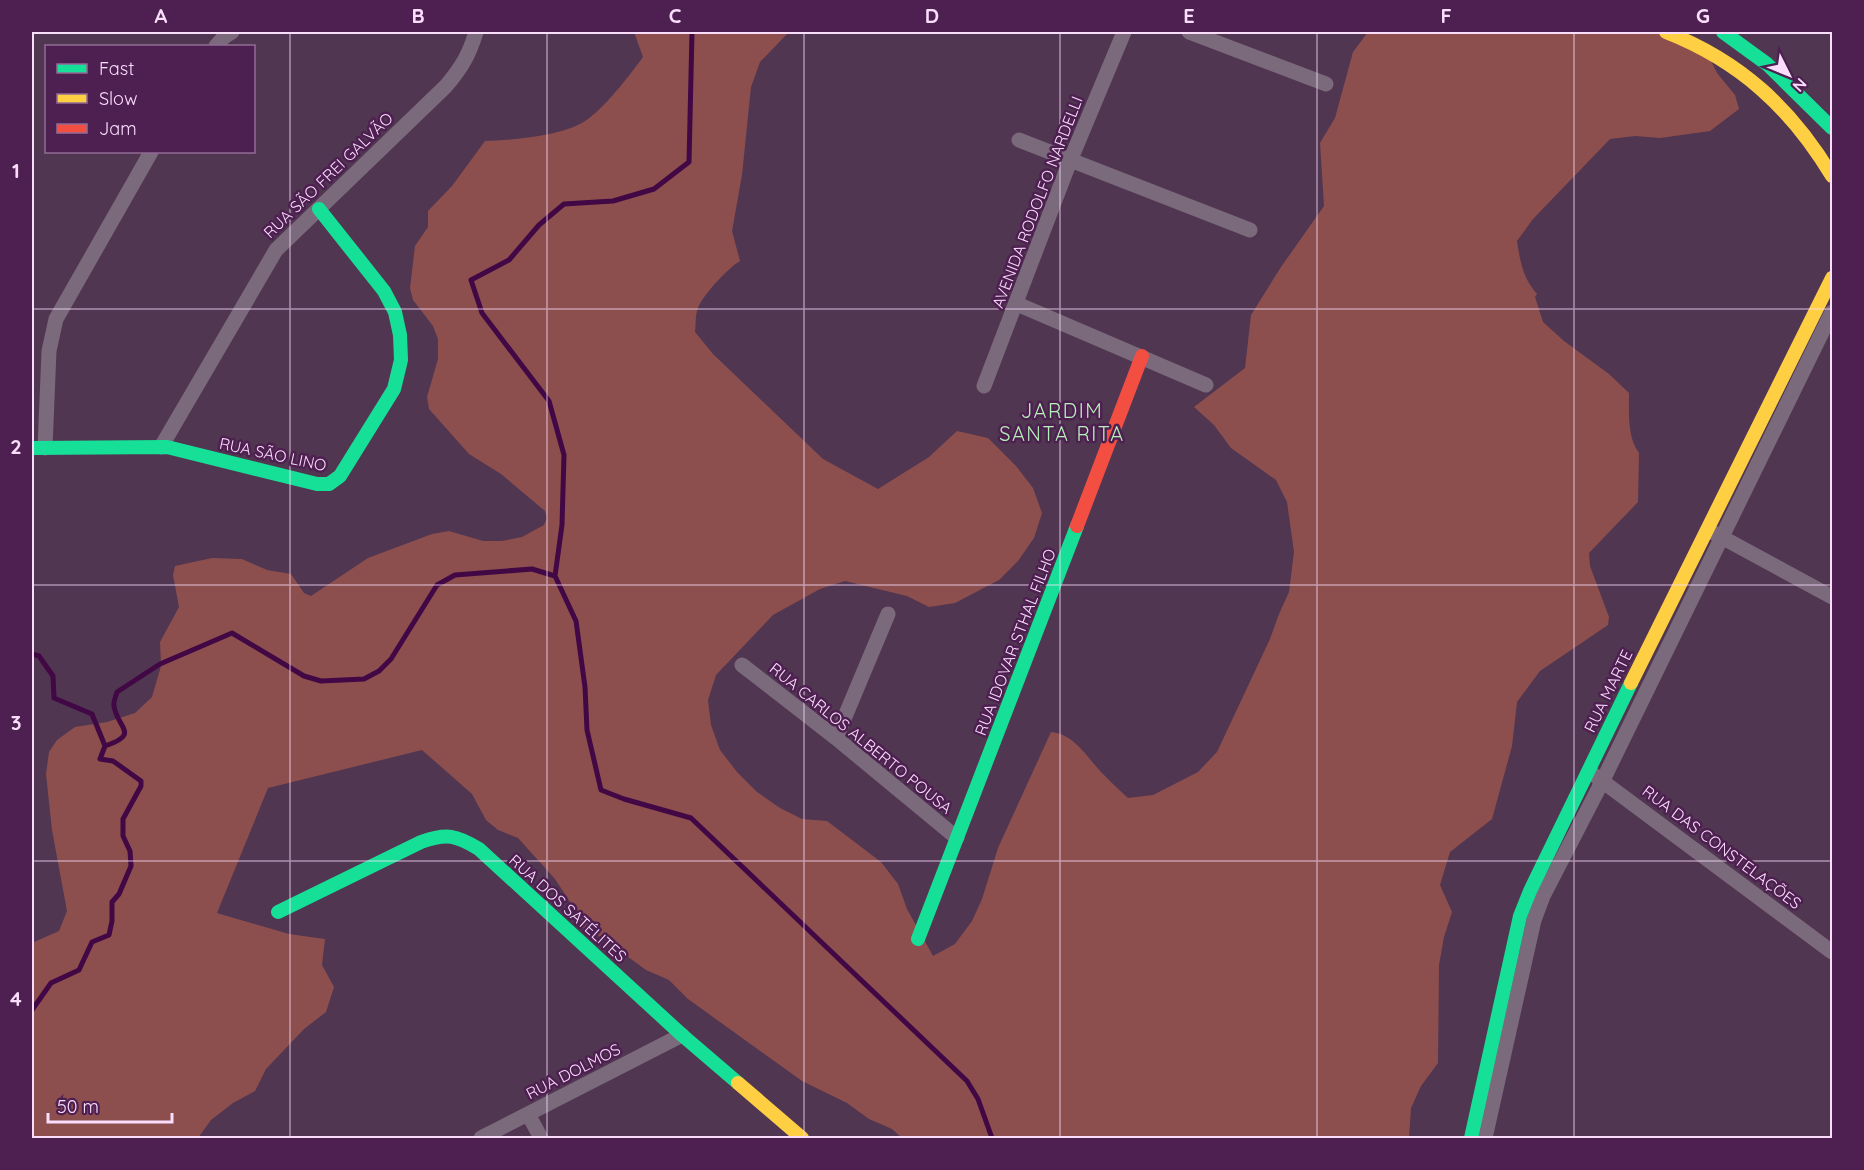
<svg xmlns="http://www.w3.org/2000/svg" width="1864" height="1170" font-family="Quicksand,sans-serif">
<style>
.green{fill:#8d4f4e}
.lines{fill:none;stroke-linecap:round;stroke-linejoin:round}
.stream{stroke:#410845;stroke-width:5}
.street{stroke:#7b697c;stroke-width:15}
.fast{stroke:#16e098;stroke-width:14}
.slow{stroke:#ffcf43;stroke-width:14}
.jam{stroke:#f24e42;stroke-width:14}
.grid{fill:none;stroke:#faddfb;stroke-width:1.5;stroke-opacity:0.55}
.labels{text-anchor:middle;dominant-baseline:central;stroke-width:5;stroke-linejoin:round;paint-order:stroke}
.street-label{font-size:16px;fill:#faddfb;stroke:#4e1f51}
.quarter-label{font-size:20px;letter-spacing:1.5px;fill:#b5f1b6;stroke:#4e1f51}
.neatline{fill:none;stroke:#faddfb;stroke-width:2}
.grid-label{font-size:20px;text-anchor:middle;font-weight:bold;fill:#faddfb}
</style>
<rect width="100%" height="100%" fill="#503651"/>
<!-- green -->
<path class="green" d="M 634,32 L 789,32 L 760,62 L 751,87 L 742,175 L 732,231 L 740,261 C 729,267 702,296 698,308 C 695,315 696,325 695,332 L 713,354 L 823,459 L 878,489 L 929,457 L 957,431 L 988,438 L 1016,466 L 1033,488 L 1042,513 L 1034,538 L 1018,561 L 999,580 L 955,603 L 929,607 L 907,596 L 845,581 L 820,589 L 773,615 L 716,675 L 708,700 L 711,725 L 720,750 L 737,772 L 757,792 L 780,808 L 802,819 L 827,821 L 881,862 L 898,884 L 907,909 L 933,956 L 955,944 L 972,921 L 982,899 L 998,848 L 1051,732 C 1074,734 1086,756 1101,772 C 1110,781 1119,790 1128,798 L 1153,795 L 1198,772 L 1217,752 L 1270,639 L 1279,614 L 1289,592 L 1294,552 L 1287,502 L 1276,480 L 1231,448 L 1214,425 L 1194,407 L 1245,368 L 1251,315 L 1281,267 L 1324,206 L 1320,143 L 1335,118 L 1353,52 L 1368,32 L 1686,32 L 1706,51 L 1717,73 L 1735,95 L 1739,109 L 1710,131 L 1660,138 L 1635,136 L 1610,139 L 1533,219 L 1517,241 C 1520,261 1523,279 1537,294 L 1535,297 L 1543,322 L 1564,341 L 1609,374 L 1629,393 C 1629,411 1627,438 1639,453 L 1638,502 L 1589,553 L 1590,566 L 1609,617 L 1608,625 L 1540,671 L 1517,702 L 1512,746 L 1492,819 L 1450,852 L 1440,885 L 1452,912 L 1444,937 L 1439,965 L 1438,1063 L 1421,1086 L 1411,1108 L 1409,1138 L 902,1138 L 892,1129 L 869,1119 L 847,1103 L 802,1081 L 688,999 L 669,980 L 646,970 L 601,937 L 578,926 L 574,908 L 555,879 L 518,838 L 498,830 L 486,820 L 472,794 L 422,750 L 268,788 L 217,913 L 289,934 L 325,939 L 322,965 L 334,987 L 326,1012 L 304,1029 L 266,1069 L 255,1091 L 233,1103 L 211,1120 L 198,1138 L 32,1138 L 32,943 L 59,931 L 67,911 L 52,830 L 46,774 L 49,752 L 57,740 L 75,727 L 107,722 L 135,713 L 152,697 L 161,666 L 160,642 L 179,607 L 173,575 L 175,566 L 212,558 L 242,559 L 267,570 L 291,574 L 304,593 L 311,596 L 368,558 L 432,534 L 449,531 L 483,541 L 502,541 L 522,537 L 544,525 L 547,518 L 545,511 L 501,474 L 469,454 L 429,409 L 427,397 L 438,359 L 438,339 L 433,326 L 413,300 L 410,288 L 415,246 L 428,227 L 428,211 L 452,186 L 485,141 C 513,140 566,136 588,119 C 606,106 629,76 643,57 Z"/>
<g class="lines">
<!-- stream -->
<path class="stream" d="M 692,32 L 689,162 L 654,189 L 613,201 L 564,204 L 539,225 L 509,260 L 471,280 L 482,313 L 549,401 L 564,455 L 562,525 L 555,576 L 576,621 L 585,687 L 587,730 L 601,790 L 624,799 L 691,818 L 967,1081 L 978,1099 L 992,1138
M 32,654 L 39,656 L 53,676 L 54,698 L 92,714 L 105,746
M 32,1010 L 51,983 L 79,970 L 92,942 L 109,935 L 112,921 L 112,902 L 119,894 L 131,866 L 130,851 L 123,836 L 123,819 L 141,786 L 141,781 L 113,761 L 100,759 L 105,746 C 141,734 117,728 114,706 C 113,702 116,696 117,692 L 160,664 L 232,633 L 304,676 L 321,681 L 364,679 L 379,671 L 391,659 L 437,585 L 455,575 L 532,569 L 555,576"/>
<!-- street -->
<path class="street" d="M 1189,32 L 1326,84
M 216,46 L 224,37 L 232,32
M 1019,140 L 1250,230
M 1017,304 L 1206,385
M 984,386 L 1070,161 L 1124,32
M 161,447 L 276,250 L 446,86 C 462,67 469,55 476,32
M 45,448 L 49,351 L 56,319 L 151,152
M 1714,533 L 1832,597
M 742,665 L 836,738 L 957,838
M 836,738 L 888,614
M 1594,775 L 1832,952
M 528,1114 L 541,1138
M 481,1138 L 682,1035
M 1485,1138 L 1534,920 L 1543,896 L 1603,780 L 1832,312"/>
<!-- fast -->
<path class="fast" d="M 1723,32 L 1767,64 L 1832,128
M 32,448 L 167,447 L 317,484 L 329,484 L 340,476 L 394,389 L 401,360 L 400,335 L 395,312 L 384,291 L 319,209
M 278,912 L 421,842 C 447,833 456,835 479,849 L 682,1035 L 738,1083
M 918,939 L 1077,526
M 1471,1138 L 1520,916 L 1530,891 L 1631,683"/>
<!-- slow -->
<path class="slow" d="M 1666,32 C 1740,61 1791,108 1832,176
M 1631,683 L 1832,278
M 738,1083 L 802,1138"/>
<!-- jam -->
<path class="jam" d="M 1077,526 L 1142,356"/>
</g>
<!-- grid -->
<path class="grid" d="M 290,32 L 290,1138M 547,32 L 547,1138M 804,32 L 804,1138M 1060,32 L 1060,1138M 1317,32 L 1317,1138M 1574,32 L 1574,1138M 32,309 L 1832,309M 32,585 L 1832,585M 32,861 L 1832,861"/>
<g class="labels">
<!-- street labels -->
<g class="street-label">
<text transform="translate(328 175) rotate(-44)">RUA SÃO FREI GALVÃO</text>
<text transform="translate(1037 202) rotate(-69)">AVENIDA RODOLFO NARDELLI</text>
<text transform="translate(273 454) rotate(12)">RUA SÃO LINO</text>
<text transform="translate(1015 642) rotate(-69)">RUA IDOVAR STHAL FILHO</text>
<text transform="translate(1608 691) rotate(-64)">RUA MARTE</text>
<text transform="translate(861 738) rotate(39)">RUA CARLOS ALBERTO POUSA</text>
<text transform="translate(1722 847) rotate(37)">RUA DAS CONSTELAÇÕES</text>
<text transform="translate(568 908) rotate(42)">RUA DOS SATÉLITES</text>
<text transform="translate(573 1071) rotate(-27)">RUA DOLMOS</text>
</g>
<!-- quarter labels -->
<g class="quarter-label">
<text x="1062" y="410">JARDIM<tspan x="1062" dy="23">SANTA RITA</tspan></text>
</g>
</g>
<!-- border -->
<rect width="1864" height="1170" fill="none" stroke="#4e1f51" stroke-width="66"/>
<!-- legend -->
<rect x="45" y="45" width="210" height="108" fill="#4e1f51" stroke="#936b95" stroke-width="1.5"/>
<rect x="57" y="64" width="30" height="9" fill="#16e098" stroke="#936b95" stroke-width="1.5"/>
<text x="99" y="75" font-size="18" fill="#faddfb">Fast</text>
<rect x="57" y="94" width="30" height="9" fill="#ffcf43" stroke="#936b95" stroke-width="1.5"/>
<text x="99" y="105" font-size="18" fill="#faddfb">Slow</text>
<rect x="57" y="124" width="30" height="9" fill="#f24e42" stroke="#936b95" stroke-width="1.5"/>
<text x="99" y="135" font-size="18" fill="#faddfb">Jam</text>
<!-- north arrow -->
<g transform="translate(1789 75) rotate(133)" stroke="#4e1f51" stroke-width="4.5" paint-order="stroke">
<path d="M0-4.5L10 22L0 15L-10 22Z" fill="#faddfb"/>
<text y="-9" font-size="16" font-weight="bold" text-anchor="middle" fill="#faddfb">N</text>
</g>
<!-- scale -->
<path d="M48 1113v9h124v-9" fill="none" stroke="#faddfb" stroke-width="3"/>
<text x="57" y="1113" font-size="18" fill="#faddfb" stroke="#4e1f51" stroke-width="4.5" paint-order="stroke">50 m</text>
<rect x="33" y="33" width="1798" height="1104" class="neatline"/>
<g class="grid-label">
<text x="161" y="23">A</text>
<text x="418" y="23">B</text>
<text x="675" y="23">C</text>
<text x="932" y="23">D</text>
<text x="1189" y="23">E</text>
<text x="1446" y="23">F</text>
<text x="1703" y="23">G</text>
<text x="16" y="178">1</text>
<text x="16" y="454">2</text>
<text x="16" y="730">3</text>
<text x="16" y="1006">4</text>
</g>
</svg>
